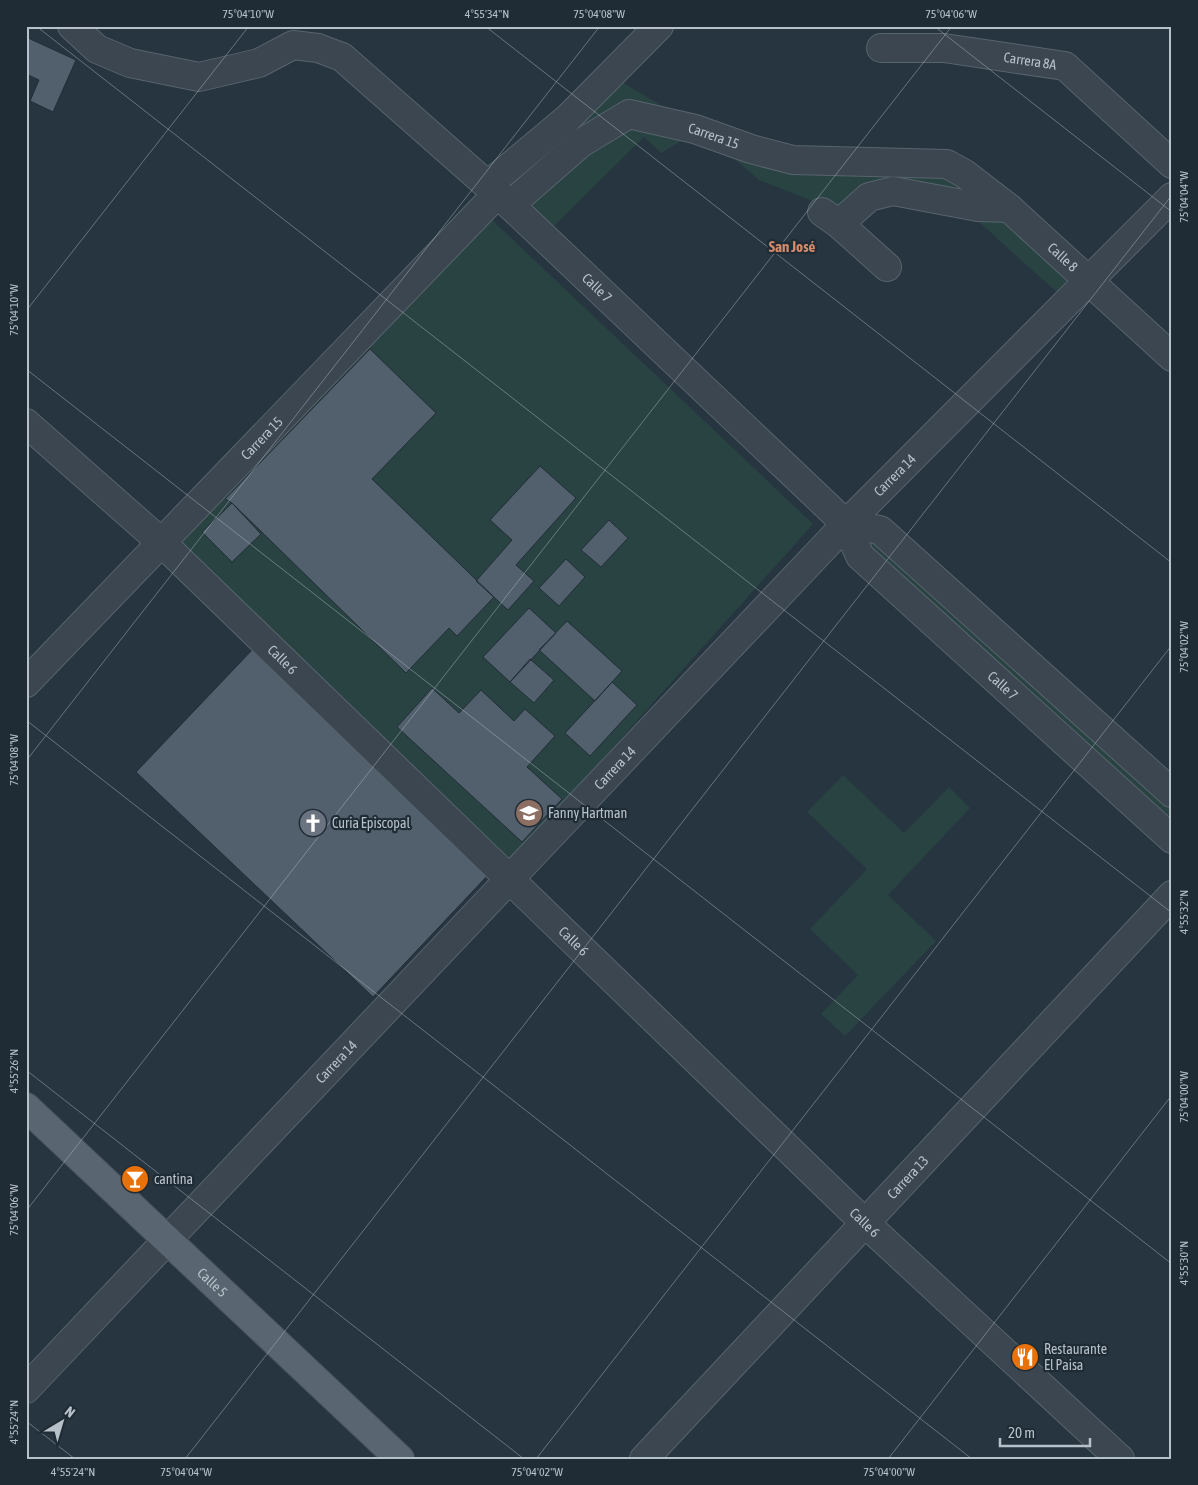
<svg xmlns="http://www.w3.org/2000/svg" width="1198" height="1485" font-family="'Asap Condensed',sans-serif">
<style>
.green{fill:#294342}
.building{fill:#52606d;stroke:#212d37}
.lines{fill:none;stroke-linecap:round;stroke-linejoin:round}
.minor-casing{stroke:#58646d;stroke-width:30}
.major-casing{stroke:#47525c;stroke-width:30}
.minor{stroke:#3b4650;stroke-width:28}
.major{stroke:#596570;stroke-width:28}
.ticks{fill:none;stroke:#b7c1ca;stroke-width:1;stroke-opacity:0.45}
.labels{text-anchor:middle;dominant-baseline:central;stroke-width:4.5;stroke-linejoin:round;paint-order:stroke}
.street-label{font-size:14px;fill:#b7c1ca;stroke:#1f2b35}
.poi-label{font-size:14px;fill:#b7c1ca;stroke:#1f2b35;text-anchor:start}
.neighbourhood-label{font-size:15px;font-weight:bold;fill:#d38a6a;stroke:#1f2b35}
.neatline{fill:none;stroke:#b7c1ca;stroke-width:2}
.ticks-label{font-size:12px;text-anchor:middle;fill:#b7c1ca}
</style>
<rect width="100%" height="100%" fill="#263540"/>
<!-- green -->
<path class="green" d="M 615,78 L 693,124 L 626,109 L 509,200 L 496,185 Z
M 630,120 L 691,135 L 661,153 L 644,137 L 549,231 L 521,204 Z
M 709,137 L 947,168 L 991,197 L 892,179 L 840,219 L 823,205 L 759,180 Z
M 997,204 L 1081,279 L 1061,296 L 979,222 Z
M 490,218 L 813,524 L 507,866 L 174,543 Z
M 876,538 L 1172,806 L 1172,828 L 867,546 Z
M 843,775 L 904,833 L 949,787 L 970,808 L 888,895 L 936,941 L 845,1036 L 821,1014 L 858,975 L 810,929 L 867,869 L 807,812 Z"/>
<!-- building -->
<path class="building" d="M 26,37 L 76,60 L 53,112 L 30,101 L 39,80 L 26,74 Z
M 370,349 L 436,413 L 372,479 L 494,597 L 457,636 L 449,628 L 406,673 L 232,503 L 225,499 Z
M 540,466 L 576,498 L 516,565 L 534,581 L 508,610 L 476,581 L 512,540 L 490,520 Z
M 232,503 L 261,534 L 232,562 L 202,532 Z
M 609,520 L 628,538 L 601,567 L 581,550 Z
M 566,559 L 585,577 L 559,606 L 539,588 Z
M 529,608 L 556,633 L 510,682 L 483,657 Z
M 567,621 L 622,671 L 595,701 L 539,650 Z
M 252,650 L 489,874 L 373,997 L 136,772 Z
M 530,659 L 554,680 L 534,703 L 510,682 Z
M 612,682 L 637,705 L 590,756 L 565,733 Z
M 432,688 L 459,713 L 481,690 L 514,721 L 525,709 L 555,736 L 527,767 L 562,799 L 522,842 L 397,727 Z"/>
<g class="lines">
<!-- minor casing -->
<g class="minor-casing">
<g id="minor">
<path id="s1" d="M 72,26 L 97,49 L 130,63 L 199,77 L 259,63 L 293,45 L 318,48 L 342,57 L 510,205 L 846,524 L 860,556 L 1172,839"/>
<path id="s2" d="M 881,48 L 944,48 L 1065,66 L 1172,164"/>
<path d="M 488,185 L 568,118 L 659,26"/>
<path id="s3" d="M 510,205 L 581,143 L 629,114 L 695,129 L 751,149 L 793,160 L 947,164 L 965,174 L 1009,208 L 1172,357"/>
<path d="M 822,212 L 839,224 L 887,267"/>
<path d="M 839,224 L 869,197 L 893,191 L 978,207 L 1009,208"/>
<path id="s4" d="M 26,423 L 161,542 L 865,1223 L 1120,1459"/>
<path d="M 846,524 L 880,530 L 1172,793"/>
<path id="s5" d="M 26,683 L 497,194"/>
<path id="s6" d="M 26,1389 L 846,524 L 1172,197"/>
<path id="s7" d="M 644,1459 L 1172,895"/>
</g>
</g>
<!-- major casing -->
<g class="major-casing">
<g id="major">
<path id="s8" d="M 26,1107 L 400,1459"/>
</g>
</g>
<!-- minor -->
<use href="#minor" class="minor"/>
<!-- major -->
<use href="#major" class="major"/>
</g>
<!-- ticks -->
<path class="ticks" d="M 36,26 L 1172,913M 485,26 L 1172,563M 934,26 L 1172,212M 26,311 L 249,26M 26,369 L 1172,1264M 26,720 L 972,1459M 26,761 L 600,26M 26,1070 L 524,1459M 26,1211 L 952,26M 26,1421 L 75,1459M 185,1459 L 1172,195M 536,1459 L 1172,645M 888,1459 L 1172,1095"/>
<!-- icons -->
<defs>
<g id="school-disc" transform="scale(1.4375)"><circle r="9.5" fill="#8d6e63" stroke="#1f2b35"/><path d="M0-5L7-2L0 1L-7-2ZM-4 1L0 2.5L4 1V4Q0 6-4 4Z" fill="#fff"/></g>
<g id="church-disc" transform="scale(1.4375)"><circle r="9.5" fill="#6b7280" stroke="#1f2b35"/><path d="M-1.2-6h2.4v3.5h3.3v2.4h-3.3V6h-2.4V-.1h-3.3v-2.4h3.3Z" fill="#fff"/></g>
<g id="bar-disc" transform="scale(1.4375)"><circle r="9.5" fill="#e8710a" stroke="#1f2b35"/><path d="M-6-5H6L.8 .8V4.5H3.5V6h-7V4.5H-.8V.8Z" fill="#fff"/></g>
<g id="restaurant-disc" transform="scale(1.4375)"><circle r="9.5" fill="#e8710a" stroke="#1f2b35"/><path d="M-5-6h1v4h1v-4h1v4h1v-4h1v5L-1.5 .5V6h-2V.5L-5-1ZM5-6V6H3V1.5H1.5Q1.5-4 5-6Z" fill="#fff"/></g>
</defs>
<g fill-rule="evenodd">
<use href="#school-disc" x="529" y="813"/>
<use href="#church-disc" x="313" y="823"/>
<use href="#bar-disc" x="135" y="1179"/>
<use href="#restaurant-disc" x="1025" y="1357"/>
</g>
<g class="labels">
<!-- street labels -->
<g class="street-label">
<text stroke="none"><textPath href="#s2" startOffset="150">Carrera 8A</textPath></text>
<text stroke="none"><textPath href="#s3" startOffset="238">Carrera 15</textPath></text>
<text stroke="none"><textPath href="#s3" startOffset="624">Calle 8</textPath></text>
<text stroke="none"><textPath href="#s1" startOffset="635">Calle 7</textPath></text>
<text stroke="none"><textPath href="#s5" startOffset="340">Carrera 15</textPath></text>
<text stroke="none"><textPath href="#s6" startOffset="1261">Carrera 14</textPath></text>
<text stroke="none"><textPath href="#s4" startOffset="349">Calle 6</textPath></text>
<text stroke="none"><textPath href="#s1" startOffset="1206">Calle 7</textPath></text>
<text stroke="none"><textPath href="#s6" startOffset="856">Carrera 14</textPath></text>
<text stroke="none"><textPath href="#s4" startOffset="754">Calle 6</textPath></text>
<text stroke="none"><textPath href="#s6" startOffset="451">Carrera 14</textPath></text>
<text stroke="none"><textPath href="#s7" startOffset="386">Carrera 13</textPath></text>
<text stroke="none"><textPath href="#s4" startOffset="1159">Calle 6</textPath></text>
<text stroke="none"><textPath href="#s8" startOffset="256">Calle 5</textPath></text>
</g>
<!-- poi labels -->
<g class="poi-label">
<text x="548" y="813">Fanny Hartman</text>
<text x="332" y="823">Curia Episcopal</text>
<text x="154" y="1179">cantina</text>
<text x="1044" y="1349">Restaurante<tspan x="1044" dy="16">El Paisa</tspan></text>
</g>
<!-- neighbourhood labels -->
<g class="neighbourhood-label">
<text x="792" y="246">San José</text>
</g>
</g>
<!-- border -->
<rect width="1198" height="1485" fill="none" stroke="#1f2b35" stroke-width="55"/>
<!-- north arrow -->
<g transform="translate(62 1422) rotate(38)" stroke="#1f2b35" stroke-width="4" paint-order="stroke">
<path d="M0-4L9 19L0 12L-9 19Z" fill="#b7c1ca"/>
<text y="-8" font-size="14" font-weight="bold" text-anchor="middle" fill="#b7c1ca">N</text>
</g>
<!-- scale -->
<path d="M1000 1438v8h90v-8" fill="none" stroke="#b7c1ca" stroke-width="2.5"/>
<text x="1008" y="1438" font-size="15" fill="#b7c1ca" stroke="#1f2b35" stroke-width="4" paint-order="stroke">20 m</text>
<rect x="28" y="28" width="1142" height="1430" class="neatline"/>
<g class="ticks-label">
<text x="248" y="18">75°04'10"W</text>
<text x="487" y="18">4°55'34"N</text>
<text x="599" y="18">75°04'08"W</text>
<text x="951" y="18">75°04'06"W</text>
<text transform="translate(1184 197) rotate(-90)" y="4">75°04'04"W</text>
<text transform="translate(14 310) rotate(-90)" y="4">75°04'10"W</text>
<text transform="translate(1184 647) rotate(-90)" y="4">75°04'02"W</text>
<text transform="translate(14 760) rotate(-90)" y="4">75°04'08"W</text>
<text transform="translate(1184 912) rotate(-90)" y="4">4°55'32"N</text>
<text transform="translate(14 1071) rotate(-90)" y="4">4°55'26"N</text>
<text transform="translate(1184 1097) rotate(-90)" y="4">75°04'00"W</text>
<text transform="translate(14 1210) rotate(-90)" y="4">75°04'06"W</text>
<text transform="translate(1184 1263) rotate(-90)" y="4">4°55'30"N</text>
<text transform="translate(14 1422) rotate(-90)" y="4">4°55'24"N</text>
<text x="73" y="1476">4°55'24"N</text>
<text x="186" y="1476">75°04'04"W</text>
<text x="537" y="1476">75°04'02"W</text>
<text x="889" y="1476">75°04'00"W</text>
</g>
</svg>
